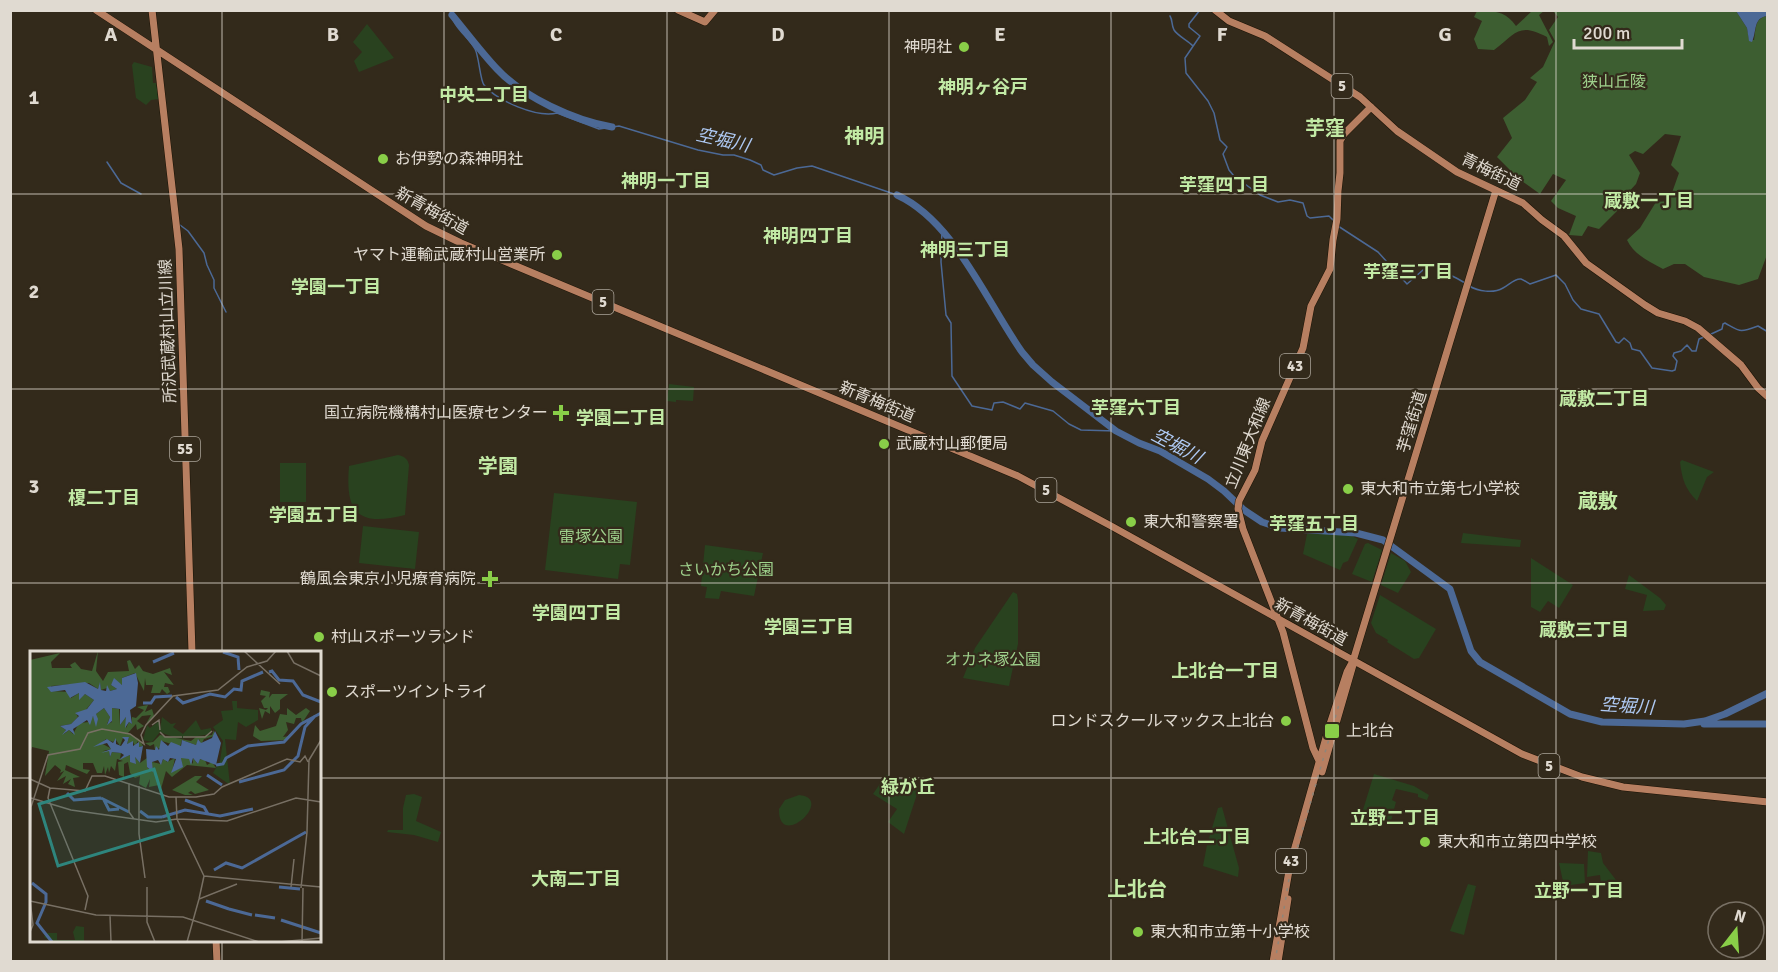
<svg xmlns="http://www.w3.org/2000/svg" width="1778" height="972" font-family="Signika,'Noto Sans JP',sans-serif">
<style>
.green{fill:#29421f}
.forest{fill:#3d5e31}
.water{fill:#4c6996}
.lines{fill:none;stroke-linecap:round;stroke-linejoin:round}
.stream{stroke:#4c6996;stroke-width:1.5}
.river{stroke:#4c6996;stroke-width:7}
.major-casing{stroke:#1a1205;stroke-width:8}
.major{stroke:#b77f61;stroke-width:7}
.rail{stroke:#8e867a;stroke-width:1.5;stroke-dasharray:3 6;stroke-linecap:butt}
.grid{fill:none;stroke:#e0dad1;stroke-width:1.5;stroke-opacity:0.55}
.poi-dot{fill:#89ce48;stroke:#332a1b;stroke-width:2}
.labels{text-anchor:middle;dominant-baseline:central;stroke-width:4.5;stroke-linejoin:round;paint-order:stroke}
.shield{fill:#332a1b;stroke:#aca59a;stroke-width:1.5}
.shield-label{font-size:15px;font-weight:bold;fill:#e0dad1}
.poi-label{font-size:16px;fill:#e0dad1;stroke:#332a1b;text-anchor:start}
.park-label{font-size:16px;fill:#9fd28c;stroke:#332a1b}
.street-label{font-size:16px;fill:#e0dad1;stroke:#332a1b}
.neighbourhood-label{font-size:18px;font-weight:bold;fill:#c2eaa5;stroke:#332a1b}
.water-label{font-size:18px;font-style:italic;fill:#aec9f3;stroke:#332a1b}
.quarter-label{font-size:20px;font-weight:bold;fill:#c2eaa5;stroke:#332a1b}
.inset-river{fill:none;stroke:#4c6996;stroke-width:3}
.inset-road{fill:none;stroke:#787064;stroke-width:1.5}
.view{fill:#2e857d;fill-opacity:0.15;stroke:#2e857d;stroke-width:3}
.inset-edge{fill:none;stroke:#e0dad1;stroke-width:3}
.grid-label{font-size:20px;text-anchor:middle;font-weight:bold;fill:#e0dad1;stroke:#332a1b;stroke-width:4.5;stroke-linejoin:round;paint-order:stroke}
</style>
<rect width="100%" height="100%" fill="#332a1b"/>
<!-- green -->
<path class="green" d="M 367,24 L 394,58 L 359,72 L 354,61 L 362,52 L 353,42 Z
M 134,62 L 152,67 L 153,83 L 156,83 L 159,99 L 151,100 L 146,105 L 136,98 L 132,65 Z
M 669,384 L 694,387 L 693,401 L 676,400 L 676,402 L 667,401 Z
M 398,455 C 404,456 408,459 409,465 L 405,515 C 358,527 345,513 349,466 Z
M 1682,460 L 1714,472 L 1707,477 L 1697,501 C 1685,489 1682,479 1680,462 Z
M 280,463 L 306,463 L 306,502 L 280,502 Z
M 554,493 L 637,502 L 630,565 L 620,564 L 618,579 L 545,570 Z
M 363,526 L 419,532 L 415,569 L 359,563 Z
M 1325,533 L 1350,535 L 1358,539 L 1348,561 L 1343,563 L 1340,570 L 1303,554 L 1307,534 Z
M 1463,533 L 1521,540 L 1520,547 L 1461,543 Z
M 1368,543 L 1382,550 L 1372,582 L 1352,574 L 1365,544 Z
M 705,545 L 763,553 L 754,596 L 721,591 L 719,599 L 705,598 L 707,587 L 701,586 Z
M 1391,553 L 1405,561 L 1411,572 L 1398,593 L 1381,585 Z
M 1531,558 L 1573,585 L 1559,608 L 1548,601 L 1540,612 L 1531,607 Z
M 1629,575 L 1660,598 L 1666,605 L 1664,610 L 1643,611 L 1647,595 L 1625,589 Z
M 1013,592 L 1017,594 L 1018,600 L 1018,644 L 1009,686 L 963,678 L 975,648 Z
M 1380,595 L 1436,629 L 1419,658 L 1414,659 L 1387,642 L 1388,640 L 1376,633 L 1371,623 Z
M 1374,774 L 1414,786 L 1429,795 L 1427,800 L 1418,797 L 1418,794 L 1396,789 L 1392,800 L 1396,802 L 1391,821 L 1362,813 Z
M 886,775 L 920,785 L 904,834 L 888,822 L 897,809 L 873,794 Z
M 414,794 L 422,797 L 416,821 L 441,832 L 438,842 L 414,835 L 387,832 L 388,830 L 403,830 L 403,808 L 406,795 Z
M 799,795 C 836,798 778,852 779,809 L 785,800 Z
M 1222,807 L 1239,868 L 1238,877 L 1203,866 L 1207,845 L 1218,808 Z
M 1588,851 L 1601,853 L 1603,863 L 1616,880 L 1601,883 L 1600,875 L 1587,877 Z
M 1559,863 L 1584,864 L 1585,883 L 1564,886 Z
M 1468,884 L 1476,886 L 1464,935 L 1450,931 Z"/>
<!-- forest -->
<path class="forest" d="M 1544,11 L 1539,15 L 1553,42 L 1549,46 L 1547,37 C 1519,22 1516,33 1494,50 L 1478,49 L 1474,39 L 1482,21 L 1474,17 L 1477,11 C 1495,10 1506,12 1516,26 L 1532,11 Z
M 1553,11 L 1736,11 L 1747,28 L 1749,39 L 1754,40 C 1756,28 1755,18 1767,16 L 1768,252 L 1758,279 L 1739,285 L 1704,277 L 1685,264 L 1674,264 L 1663,269 C 1649,261 1634,255 1627,240 L 1640,228 L 1656,202 L 1669,201 L 1679,173 L 1671,165 L 1681,136 L 1665,134 L 1643,154 L 1635,151 L 1629,155 L 1640,173 L 1636,184 L 1624,197 L 1621,207 L 1599,229 L 1588,226 L 1582,236 L 1569,235 L 1576,216 L 1558,208 L 1551,201 L 1566,180 L 1553,174 L 1540,194 L 1519,179 L 1497,157 L 1512,138 L 1503,118 L 1525,100 L 1537,82 L 1530,78 L 1543,67 L 1555,41 L 1549,30 L 1558,17 Z"/>
<!-- water -->
<path class="water" d="M 1736,11 L 1767,11 L 1767,16 C 1753,18 1757,31 1752,42 L 1749,41 L 1747,28 Z"/>
<g class="lines">
<!-- stream -->
<path class="stream" d="M 450,10 C 452,27 468,36 475,49 C 479,56 480,80 484,85 C 497,101 537,118 557,113 L 599,129 L 619,126 L 698,150 L 723,155 L 734,155 L 750,160 L 761,165 L 763,170 L 774,175 L 797,168 L 812,166 L 897,195
M 1200,10 L 1189,24 L 1189,27 L 1200,36 L 1185,58 L 1186,73 L 1208,101 L 1214,113 L 1220,140 L 1227,147 L 1223,154 L 1229,170 L 1234,176 L 1260,195 L 1278,202 L 1290,200 L 1303,203 L 1307,216 L 1310,218 L 1329,216 L 1333,220
M 1170,16 C 1173,21 1171,24 1174,30 C 1178,36 1187,40 1193,46
M 107,162 L 121,183 L 141,194
M 180,225 L 188,231 L 204,253 L 207,265 L 214,280 L 214,288 L 226,312
M 1338,226 L 1378,252 L 1407,284 L 1431,263 L 1435,264 C 1443,273 1454,276 1465,283
M 942,228 L 941,262 L 946,315 L 951,323 L 952,376 L 972,406 L 992,410 L 994,403 L 1003,402 L 1020,409 L 1025,403 L 1053,411 L 1069,424 L 1081,430 L 1116,431
M 1469,286 C 1478,291 1493,294 1503,288 C 1509,285 1515,278 1521,279 C 1524,280 1528,283 1530,284 L 1556,275 L 1565,284 L 1573,300 L 1581,309 L 1599,314 L 1616,342 L 1619,343 L 1624,338 L 1630,343 L 1632,349 L 1640,351 L 1652,368 L 1672,371 L 1675,370 L 1677,361 L 1673,356 L 1674,353 L 1681,351 L 1687,345 L 1692,351 L 1696,351 L 1699,339 L 1704,337
M 1709,335 L 1722,329 L 1723,324 L 1725,323 C 1741,332 1739,333 1758,326 L 1768,332"/>
<!-- river -->
<path class="river" d="M 452,15 C 467,33 481,52 497,69 C 523,97 575,121 612,127
M 897,195 C 954,221 986,301 1022,352 L 1033,365 L 1052,382 L 1116,431 L 1139,443 L 1160,451 L 1208,479 L 1224,491 L 1244,510 L 1262,522 L 1280,528 L 1356,533 L 1383,540 L 1450,589 L 1471,651 L 1480,662 L 1570,714 L 1602,722 L 1684,724 L 1705,721 L 1725,714 L 1768,693
M 1704,724 L 1768,724"/>
<!-- major casing -->
<g class="major-casing">
<path id="major" d="M 96,10 L 426,226 L 461,243 L 1018,476 L 1113,527 L 1522,754 L 1582,777 L 1623,787 L 1768,802
M 152,10 L 179,249 L 192,652
M 678,10 L 705,22 L 715,10
M 1215,10 L 1229,21 L 1265,36 L 1360,97 L 1397,131 L 1457,172 L 1523,203 L 1542,220 L 1564,236 L 1586,263 L 1645,305 L 1658,313 L 1685,321 L 1698,328 L 1741,365 L 1758,388 L 1768,397
M 1320,763 L 1313,748 L 1283,632 L 1243,529 L 1238,509 L 1239,501 L 1255,470 L 1262,441 L 1303,348 L 1311,306 L 1330,269 L 1333,240 L 1337,219 L 1338,191 L 1340,173 L 1340,141 L 1344,134 L 1371,107
M 1322,772 L 1353,665
M 216,940 L 217,962
M 1273,962 L 1290,865 L 1329,727 L 1347,672 L 1353,661 L 1496,190
M 1278,962 L 1288,899"/>
</g>
<!-- major -->
<use href="#major" class="major"/>
<!-- rail -->
<path class="rail" d="M 1275,962 L 1290,873 L 1340,701"/>
</g>
<!-- grid -->
<path class="grid" d="M 222,10 L 222,652M 444,10 L 444,962M 667,10 L 667,962M 889,10 L 889,962M 1111,10 L 1111,962M 1334,10 L 1334,962M 1556,10 L 1556,962M 10,194 L 1768,194M 10,389 L 1768,389M 10,583 L 1768,583M 10,778 L 32,778M 320,778 L 1768,778M 222,940 L 222,962"/>
<!-- markers -->
<g class="poi-dot">
<circle cx="964" cy="47" r="6"/>
<circle cx="383" cy="159" r="6"/>
<circle cx="557" cy="255" r="6"/>
<path d="M558 404h6v6h6v6h-6v6h-6v-6h-6v-6h6z"/>
<circle cx="884" cy="444" r="6"/>
<circle cx="1348" cy="489" r="6"/>
<circle cx="1131" cy="522" r="6"/>
<path d="M487 570h6v6h6v6h-6v6h-6v-6h-6v-6h6z"/>
<circle cx="319" cy="637" r="6"/>
<circle cx="332" cy="692" r="6"/>
<circle cx="1286" cy="721" r="6"/>
<rect x="1324" y="723" width="16" height="16" rx="3"/>
<circle cx="1425" cy="842" r="6"/>
<circle cx="1138" cy="932" r="6"/>
</g>
<g class="labels">
<!-- shield labels -->
<g class="shield">
<rect x="1331.5" y="74" width="21" height="24" rx="4.5"/>
<rect x="592.5" y="290" width="21" height="24" rx="4.5"/>
<rect x="1280" y="354" width="30" height="24" rx="4.5"/>
<rect x="170" y="437" width="30" height="24" rx="4.5"/>
<rect x="1035.5" y="478" width="21" height="24" rx="4.5"/>
<rect x="1538.5" y="754" width="21" height="24" rx="4.5"/>
<rect x="1276" y="849" width="30" height="24" rx="4.5"/>
</g>
<g class="shield-label">
<text x="1342" y="86">5</text>
<text x="603" y="302">5</text>
<text x="1295" y="366">43</text>
<text x="185" y="449">55</text>
<text x="1046" y="490">5</text>
<text x="1549" y="766">5</text>
<text x="1291" y="861">43</text>
</g>
<!-- poi labels -->
<g class="poi-label">
<text x="952" y="47" text-anchor="end">神明社</text>
<text x="395" y="159">お伊勢の森神明社</text>
<text x="545" y="255" text-anchor="end">ヤマト運輸武蔵村山営業所</text>
<text x="548" y="413" text-anchor="end">国立病院機構村山医療センター</text>
<text x="896" y="444">武蔵村山郵便局</text>
<text x="1360" y="489">東大和市立第七小学校</text>
<text x="1143" y="522">東大和警察署</text>
<text x="476" y="579" text-anchor="end">鶴風会東京小児療育病院</text>
<text x="331" y="637">村山スポーツランド</text>
<text x="344" y="692">スポーツイントライ</text>
<text x="1274" y="721" text-anchor="end">ロンドスクールマックス上北台</text>
<text x="1346" y="731">上北台</text>
<text x="1437" y="842">東大和市立第四中学校</text>
<text x="1150" y="932">東大和市立第十小学校</text>
</g>
<!-- park labels -->
<g class="park-label">
<text x="1614" y="82">狭山丘陵</text>
<text x="591" y="537">雷塚公園</text>
<text x="726" y="570">さいかち公園</text>
<text x="993" y="660">オカネ塚公園</text>
</g>
<!-- street labels -->
<g class="street-label">
<text transform="translate(1491 172) rotate(26)">青梅街道</text>
<text transform="translate(432 211) rotate(29)">新青梅街道</text>
<text transform="translate(168 331) rotate(-92)">所沢武蔵村山立川線</text>
<text transform="translate(877 402) rotate(23)">新青梅街道</text>
<text transform="translate(1412 422) rotate(-73)">芋窪街道</text>
<text transform="translate(1248 443) rotate(-68)">立川東大和線</text>
<text transform="translate(1311 622) rotate(29)">新青梅街道</text>
</g>
<!-- neighbourhood labels -->
<g class="neighbourhood-label">
<text x="983" y="87">神明ヶ谷戸</text>
<text x="484" y="95">中央二丁目</text>
<text x="666" y="181">神明一丁目</text>
<text x="1224" y="185">芋窪四丁目</text>
<text x="1649" y="201">蔵敷一丁目</text>
<text x="808" y="236">神明四丁目</text>
<text x="965" y="250">神明三丁目</text>
<text x="1408" y="272">芋窪三丁目</text>
<text x="336" y="287">学園一丁目</text>
<text x="1604" y="399">蔵敷二丁目</text>
<text x="1136" y="408">芋窪六丁目</text>
<text x="621" y="418">学園二丁目</text>
<text x="104" y="498">榎二丁目</text>
<text x="314" y="515">学園五丁目</text>
<text x="1314" y="524">芋窪五丁目</text>
<text x="577" y="613">学園四丁目</text>
<text x="809" y="627">学園三丁目</text>
<text x="1584" y="630">蔵敷三丁目</text>
<text x="1225" y="671">上北台一丁目</text>
<text x="908" y="787">緑が丘</text>
<text x="1395" y="818">立野二丁目</text>
<text x="1197" y="837">上北台二丁目</text>
<text x="576" y="879">大南二丁目</text>
<text x="1579" y="891">立野一丁目</text>
</g>
<!-- water labels -->
<g class="water-label">
<text transform="translate(723 140) rotate(13)">空堀川</text>
<text transform="translate(1177 446) rotate(28)">空堀川</text>
<text transform="translate(1627 706) rotate(4)">空堀川</text>
</g>
<!-- quarter labels -->
<g class="quarter-label">
<text x="1325" y="128">芋窪</text>
<text x="864" y="136">神明</text>
<text x="498" y="466">学園</text>
<text x="1598" y="501">蔵敷</text>
<text x="1137" y="889">上北台</text>
</g>
</g>
<!-- overview -->
<g transform="translate(30 651)">
<rect width="291" height="291" fill="#332a1b"/>
<path d="M 202,50 L 207,50 L 207,57 L 228,59 L 228,69 L 216,76 L 208,71 L 206,89 L 195,88 L 200,134 L 183,122 L 190,110 L 193,90 L 183,76 L 193,69 L 191,60 L 203,59 ZM 132,66 L 141,73 L 146,72 L 143,76 L 153,83 L 166,69 L 171,79 L 181,77 L 181,83 L 148,88 L 130,81 L 122,91 L 113,89 L 117,74 L 120,77 L 129,70 L 130,79 ZM 46,275 L 54,276 L 54,291 L 22,291 L 14,286 L 16,282 L 27,282 L 27,289 L 45,289 L 43,281 Z" fill="#29421f"/>
<path d="M 68,0 L 66,20 L 73,30 L 78,21 L 99,20 L 97,10 L 100,9 L 105,18 L 109,14 L 113,20 L 123,23 L 140,17 L 142,24 L 134,21 L 144,34 L 135,32 L 134,36 L 138,36 L 140,41 L 137,43 L 132,38 L 130,42 L 121,42 L 123,34 L 116,34 L 115,27 L 114,40 L 105,22 L 92,27 L 92,34 L 84,29 L 81,34 L 87,38 L 80,40 L 77,37 L 71,39 L 70,32 L 68,38 L 59,32 L 21,35 L 21,40 L 40,41 L 41,47 L 49,42 L 49,48 L 55,43 L 64,49 L 54,61 L 46,62 L 48,66 L 41,73 L 30,75 L 36,79 L 34,83 L 39,79 L 43,83 L 49,72 L 59,71 L 63,65 L 67,71 L 66,63 L 74,57 L 80,66 L 77,73 L 82,71 L 82,57 L 89,58 L 90,74 L 96,66 L 96,77 L 99,71 L 102,73 L 102,66 L 106,67 L 114,59 L 107,56 L 118,54 L 115,61 L 122,58 L 124,65 L 116,73 L 121,64 L 112,65 L 107,70 L 114,75 L 107,79 L 106,73 L 98,82 L 109,88 L 113,95 L 109,96 L 108,90 L 105,95 L 103,91 L 97,93 L 99,86 L 93,87 L 90,95 L 86,89 L 83,91 L 76,88 L 71,92 L 82,98 L 73,100 L 79,100 L 80,106 L 82,101 L 91,102 L 90,108 L 100,104 L 105,113 L 105,106 L 110,112 L 117,107 L 117,116 L 122,120 L 122,111 L 131,113 L 134,107 L 137,111 L 145,107 L 142,121 L 152,116 L 151,107 L 159,107 L 163,113 L 163,107 L 168,113 L 168,108 L 175,109 L 177,114 L 182,111 L 186,117 L 157,114 L 142,126 L 136,120 L 131,138 L 129,134 L 119,136 L 120,128 L 116,137 L 109,133 L 110,125 L 105,127 L 100,122 L 98,111 L 94,113 L 94,126 L 89,124 L 88,111 L 93,110 L 87,108 L 85,120 L 81,115 L 79,122 L 78,116 L 75,124 L 74,115 L 72,122 L 67,122 L 63,112 L 53,112 L 53,118 L 60,119 L 57,123 L 36,114 L 35,119 L 50,126 L 43,127 L 45,136 L 38,133 L 41,128 L 33,133 L 36,125 L 27,130 L 34,120 L 30,122 L 31,119 L 25,114 L 15,125 L 19,100 L 2,96 L 0,101 L 0,9 L 30,2 L 21,11 L 22,17 L 42,17 L 40,14 L 45,11 L 51,18 L 62,20 ZM 231,39 L 240,41 L 239,47 L 242,43 L 258,43 L 250,49 L 250,58 L 245,62 L 240,55 L 240,63 L 235,60 L 232,68 L 229,57 L 236,59 L 238,57 L 234,57 L 231,50 L 236,45 L 230,44 ZM 257,57 L 266,64 L 276,57 L 280,60 L 272,72 L 271,67 L 266,67 L 264,73 L 256,71 L 258,79 L 253,86 L 260,85 L 257,89 L 231,90 L 223,85 L 225,74 L 230,80 L 246,75 L 250,63 L 257,64 ZM 184,79 L 184,85 L 174,88 L 171,94 L 169,88 L 166,94 L 152,89 L 150,96 L 132,90 L 132,96 L 125,99 L 124,93 L 120,95 L 115,92 L 123,91 L 130,84 L 161,90 L 166,86 L 182,84 ZM 165,125 L 172,125 L 166,131 L 179,139 L 165,143 L 161,140 L 158,142 L 163,144 L 155,144 L 142,139 Z" fill="#3d5e31"/>
<path d="M 106,22 L 108,32 L 106,55 L 100,59 L 102,73 L 99,71 L 95,77 L 96,66 L 90,74 L 90,58 L 82,57 L 82,70 L 77,74 L 80,66 L 74,57 L 66,63 L 68,68 L 66,76 L 63,65 L 60,74 L 57,69 L 43,78 L 45,84 L 39,79 L 32,84 L 36,79 L 30,75 L 41,73 L 49,65 L 45,62 L 57,58 L 64,49 L 55,43 L 49,49 L 49,42 L 40,47 L 35,39 L 21,41 L 17,36 L 55,31 L 68,38 L 70,31 L 71,39 L 76,40 L 77,34 L 80,40 L 87,38 L 81,34 L 84,27 L 92,34 L 92,27 ZM 185,80 L 191,92 L 186,114 L 170,108 L 168,113 L 163,107 L 161,114 L 159,108 L 151,107 L 153,116 L 141,122 L 146,108 L 140,107 L 138,111 L 133,108 L 131,114 L 128,109 L 122,111 L 123,121 L 117,116 L 116,98 L 125,99 L 126,95 L 129,99 L 131,89 L 138,95 L 141,91 L 151,95 L 152,89 L 166,94 L 168,88 L 171,92 L 182,87 ZM 92,86 L 99,86 L 97,93 L 103,90 L 103,95 L 109,91 L 109,96 L 113,95 L 110,112 L 105,106 L 106,113 L 100,111 L 100,104 L 89,109 L 94,104 L 91,102 L 82,101 L 80,106 L 79,100 L 71,102 L 81,98 L 77,92 L 63,96 L 77,88 L 83,92 L 86,87 L 86,93 L 91,95 L 95,89 Z" fill="#4c6996"/>
<path class="inset-river" d="M 193,1 L 208,6 L 209,19M 123,11 L 144,2M 239,21 L 242,20 L 249,29 L 263,30 L 273,44 L 291,51M 146,46 L 153,52 L 180,43 L 195,46 L 204,38 L 211,39 L 212,30 L 233,21M 113,52 L 121,52 L 125,46 L 142,45M 186,114 L 193,113 L 196,107 L 218,95 L 254,91 L 271,73 L 291,62M 177,124 L 192,134M 209,131 L 254,119 L 268,105 L 275,76 L 285,65M 37,142 L 44,149 L 71,147M 71,147 L 99,161M 74,149 L 79,159 L 89,158M 155,149 L 174,156 L 178,163M 110,160 L 118,166 L 132,166M 132,166 L 155,159 L 190,165 L 223,158M 184,219 L 196,212 L 212,217 L 276,181M 2,232 L 16,243 L 16,251 L 7,272 L 22,291M 249,236 L 270,238M 176,250 L 199,258M 199,258 L 222,264M 225,264 L 245,267M 251,269 L 291,282"/>
<path class="inset-road" d="M 214,0 L 250,33M 257,0 L 264,12 L 291,25M 122,74 L 129,69 L 130,79M 130,81 L 135,86 L 152,86M 153,86 L 175,86 L 182,80M 0,128 L 20,137 L 55,140 L 62,125 L 75,125 L 139,146 L 166,146 L 184,143 L 192,136 L 257,108 L 270,111 L 275,105 L 278,111M 99,132 L 99,161 L 104,168M 109,135 L 109,183 L 115,227M 20,137 L 18,147 L 58,245 L 55,259M 146,146 L 147,168 L 174,225M 1,147 L 41,159 L 126,171 L 147,168 L 197,170 L 266,147 L 291,151M 174,225 L 291,236M 0,235 L 1,156 L 18,104 L 50,98 L 58,82 L 72,78 L 100,83 L 114,93 L 111,84 L 116,74 L 143,45 L 188,39 L 217,16 L 237,10 L 246,0M 117,236 L 117,271 L 125,291M 261,236 L 264,208M 271,237 L 277,181 L 279,109 L 291,89M 169,248 L 174,225M 0,249 L 3,274 L 0,281M 0,250 L 66,264 L 153,266 L 229,291M 80,264 L 81,291M 157,291 L 169,248 L 207,233M 249,291 L 291,287M 272,291 L 273,237"/>
<path class="view" d="M 124,118 L 143,180 L 28,215 L 9,153 Z"/>
<rect width="291" height="291" class="inset-edge"/>
</g>
<g class="grid-label">
<text x="111" y="41">A</text>
<text x="333" y="41">B</text>
<text x="556" y="41">C</text>
<text x="778" y="41">D</text>
<text x="1000" y="41">E</text>
<text x="1222" y="41">F</text>
<text x="1445" y="41">G</text>
<text x="34" y="104">1</text>
<text x="34" y="298">2</text>
<text x="34" y="493">3</text>
</g>
<!-- border -->
<rect width="1778" height="972" fill="none" stroke="#e0dad1" stroke-width="24"/>
<!-- north arrow -->
<g transform="translate(1736 930) rotate(17)"><circle r="28" fill="#332a1b" stroke="#787064" stroke-width="1.5"/>
<path d="M0-4.5L10 22L0 15L-10 22Z" fill="#89ce48"/>
<text y="-9" font-size="16" font-weight="bold" text-anchor="middle" fill="#e0dad1">N</text>
</g>
<!-- scale -->
<path d="M1574 39v9h108v-9" fill="none" stroke="#e0dad1" stroke-width="3"/>
<text x="1583" y="39" font-size="18" fill="#e0dad1" stroke="#332a1b" stroke-width="4.5" paint-order="stroke">200 m</text>
</svg>
